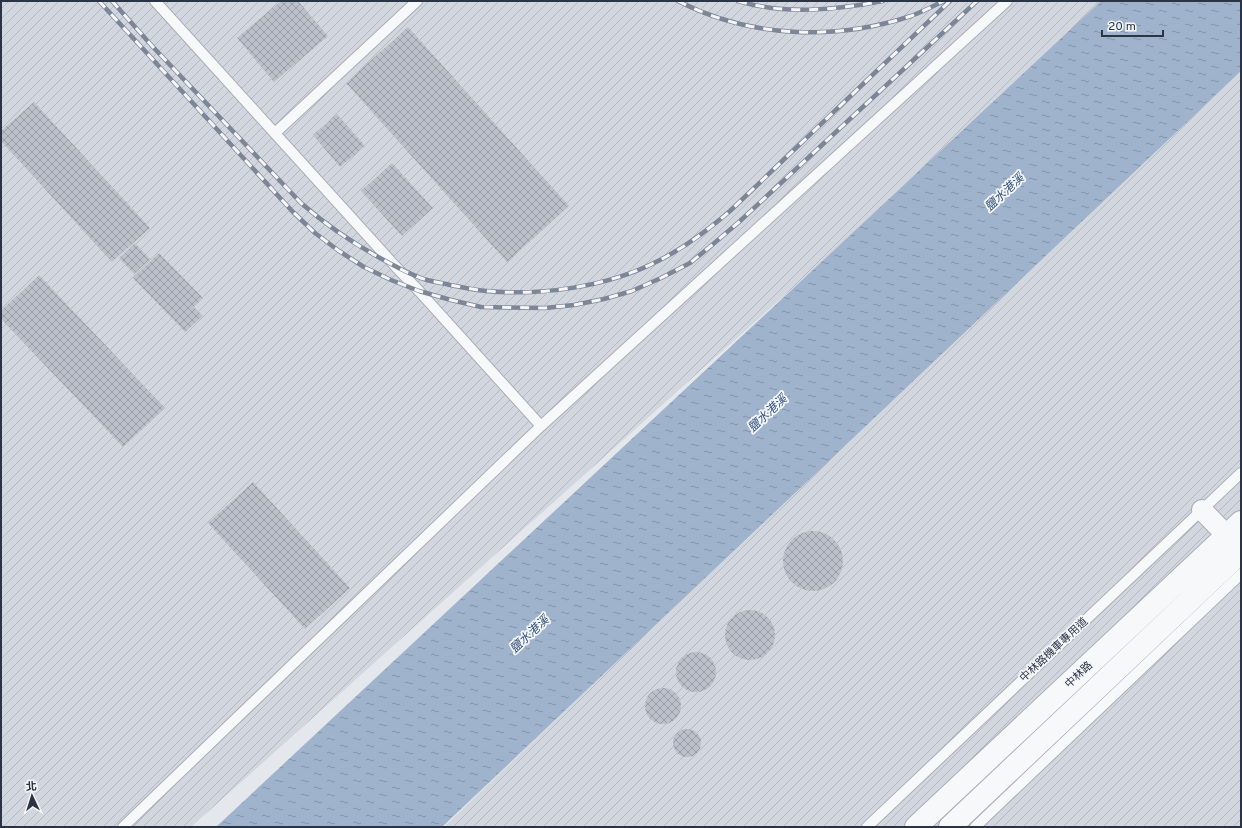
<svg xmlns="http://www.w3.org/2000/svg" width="1242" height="828" font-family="Overpass,'Noto Sans TC',sans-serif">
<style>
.industrial{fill:url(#industrial-furrows)}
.water{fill:url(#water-ripples)}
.building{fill:url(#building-cross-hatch)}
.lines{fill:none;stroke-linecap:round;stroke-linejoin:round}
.service-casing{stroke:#a9aeb7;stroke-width:12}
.minor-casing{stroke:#a9aeb7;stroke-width:22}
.tertiary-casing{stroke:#a9aeb7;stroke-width:24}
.service{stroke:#f7f8fa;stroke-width:10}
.minor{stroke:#f7f8fa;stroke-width:20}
.tertiary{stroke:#f7f8fa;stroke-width:22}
.rail-casing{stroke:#7d8696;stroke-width:4.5}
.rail{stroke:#f4f6f9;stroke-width:3;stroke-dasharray:9;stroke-linecap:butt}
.labels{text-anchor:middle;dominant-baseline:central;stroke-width:3.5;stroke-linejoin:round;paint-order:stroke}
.street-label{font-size:11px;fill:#2b3445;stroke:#f4f6f9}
.water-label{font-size:12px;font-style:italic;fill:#34527a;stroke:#f4f6f9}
</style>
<defs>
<pattern id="industrial-furrows" width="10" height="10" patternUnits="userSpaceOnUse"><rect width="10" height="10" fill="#d2d6de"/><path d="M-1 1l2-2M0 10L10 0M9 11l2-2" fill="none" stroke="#b4b8c0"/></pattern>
<pattern id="water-ripples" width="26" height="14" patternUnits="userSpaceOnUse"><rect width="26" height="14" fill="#9fb4cc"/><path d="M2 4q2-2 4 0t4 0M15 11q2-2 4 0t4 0" fill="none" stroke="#8293a7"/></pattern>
<pattern id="building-cross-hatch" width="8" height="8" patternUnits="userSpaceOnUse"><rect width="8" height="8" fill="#bbc0ca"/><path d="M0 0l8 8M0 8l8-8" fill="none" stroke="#989da6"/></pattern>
</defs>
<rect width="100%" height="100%" fill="#e4e7ec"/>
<!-- industrial -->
<path class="industrial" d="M 1,1 L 1104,1 L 938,158 L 191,827 L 1,827 Z
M 1241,71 L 1241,827 L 444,827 L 1088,210 Z"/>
<!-- water -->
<path class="water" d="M 1101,1 L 1241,1 L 1241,71 L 442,827 L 216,827 Z"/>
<!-- building -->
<path class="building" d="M 281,1 L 298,1 L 328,36 L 274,82 L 237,38 Z
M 408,27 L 569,206 L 507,262 L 346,83 Z
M 34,102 L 150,228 L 112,262 L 1,141 L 1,131 Z
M 337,114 L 365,146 L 340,167 L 313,135 Z
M 392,163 L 433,208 L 402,236 L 361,191 Z
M 135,243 L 150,259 L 134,274 L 119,258 Z
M 159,253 L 203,298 L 194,307 L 203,316 L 185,332 L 133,278 Z
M 39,275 L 165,408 L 123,447 L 1,319 L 1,311 Z
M 253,482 L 350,588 L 305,629 L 208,523 Z
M783 561a30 30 0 1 1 60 0a30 30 0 1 1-60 0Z
M725 635a25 25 0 1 1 50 0a25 25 0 1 1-50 0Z
M676 672a20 20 0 1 1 40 0a20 20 0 1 1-40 0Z
M645 706a18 18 0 1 1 36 0a18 18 0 1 1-36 0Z
M673 743a14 14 0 1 1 28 0a14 14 0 1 1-28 0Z"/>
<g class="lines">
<!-- service casing -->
<g class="service-casing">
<path id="service" d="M 155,1 L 396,267 L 419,291 L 541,426
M 275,133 L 417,1
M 123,827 L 541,426 L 1007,1
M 867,827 L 1241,473
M 975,827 L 1241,574"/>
</g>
<!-- minor casing -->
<g class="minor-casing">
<path id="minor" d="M 1202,510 L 1238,547"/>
</g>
<!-- tertiary casing -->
<g class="tertiary-casing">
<path id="tertiary" d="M 916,827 L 1241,522
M 950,827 L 1241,552"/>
</g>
<!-- service -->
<use href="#service" class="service"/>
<!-- minor -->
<use href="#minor" class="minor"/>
<!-- tertiary -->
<use href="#tertiary" class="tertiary"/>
<!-- rail casing -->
<g class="rail-casing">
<path id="rail" d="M 99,1 L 293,212 L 315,233 L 339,251 L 364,267 L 391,280 L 419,291 L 451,300 L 481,307 L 545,308 L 574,305 L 604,299 L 632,291 L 661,278 L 690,263 L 712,245 L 739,222 L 977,1
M 112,1 L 153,47 L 301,203 C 325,224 351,242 380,258 C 395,266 410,275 427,280 C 434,282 443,283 450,285 C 462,287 474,290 486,291 C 541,296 608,287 658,261 C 684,248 708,230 730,211 L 950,1
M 678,1 C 750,38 835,41 911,16 C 922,12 933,6 944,1
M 738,1 C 785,15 835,10 883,1"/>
</g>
<!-- rail -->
<use href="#rail" class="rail"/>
</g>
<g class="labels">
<!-- street labels -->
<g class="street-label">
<text transform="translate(1054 650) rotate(-43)">中林路機車專用道</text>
<text transform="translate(1079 675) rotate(-43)">中林路</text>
</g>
<!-- water labels -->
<g class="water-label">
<text transform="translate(1005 193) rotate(-43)">鹽水港溪</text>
<text transform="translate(768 414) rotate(-43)">鹽水港溪</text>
<text transform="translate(530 635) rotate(-43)">鹽水港溪</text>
</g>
</g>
<!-- border -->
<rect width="1242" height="828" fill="none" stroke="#2b3445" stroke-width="4"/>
<!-- north arrow -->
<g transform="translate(32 796) rotate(356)" stroke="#f4f6f9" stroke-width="3" paint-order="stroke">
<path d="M0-3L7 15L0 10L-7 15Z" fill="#2b3445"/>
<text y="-6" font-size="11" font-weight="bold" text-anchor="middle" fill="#2b3445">北</text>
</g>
<!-- scale -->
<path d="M1102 30v6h61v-6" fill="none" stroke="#2b3445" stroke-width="2"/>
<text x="1108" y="30" font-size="12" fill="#2b3445" stroke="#f4f6f9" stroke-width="3" paint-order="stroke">20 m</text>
</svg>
